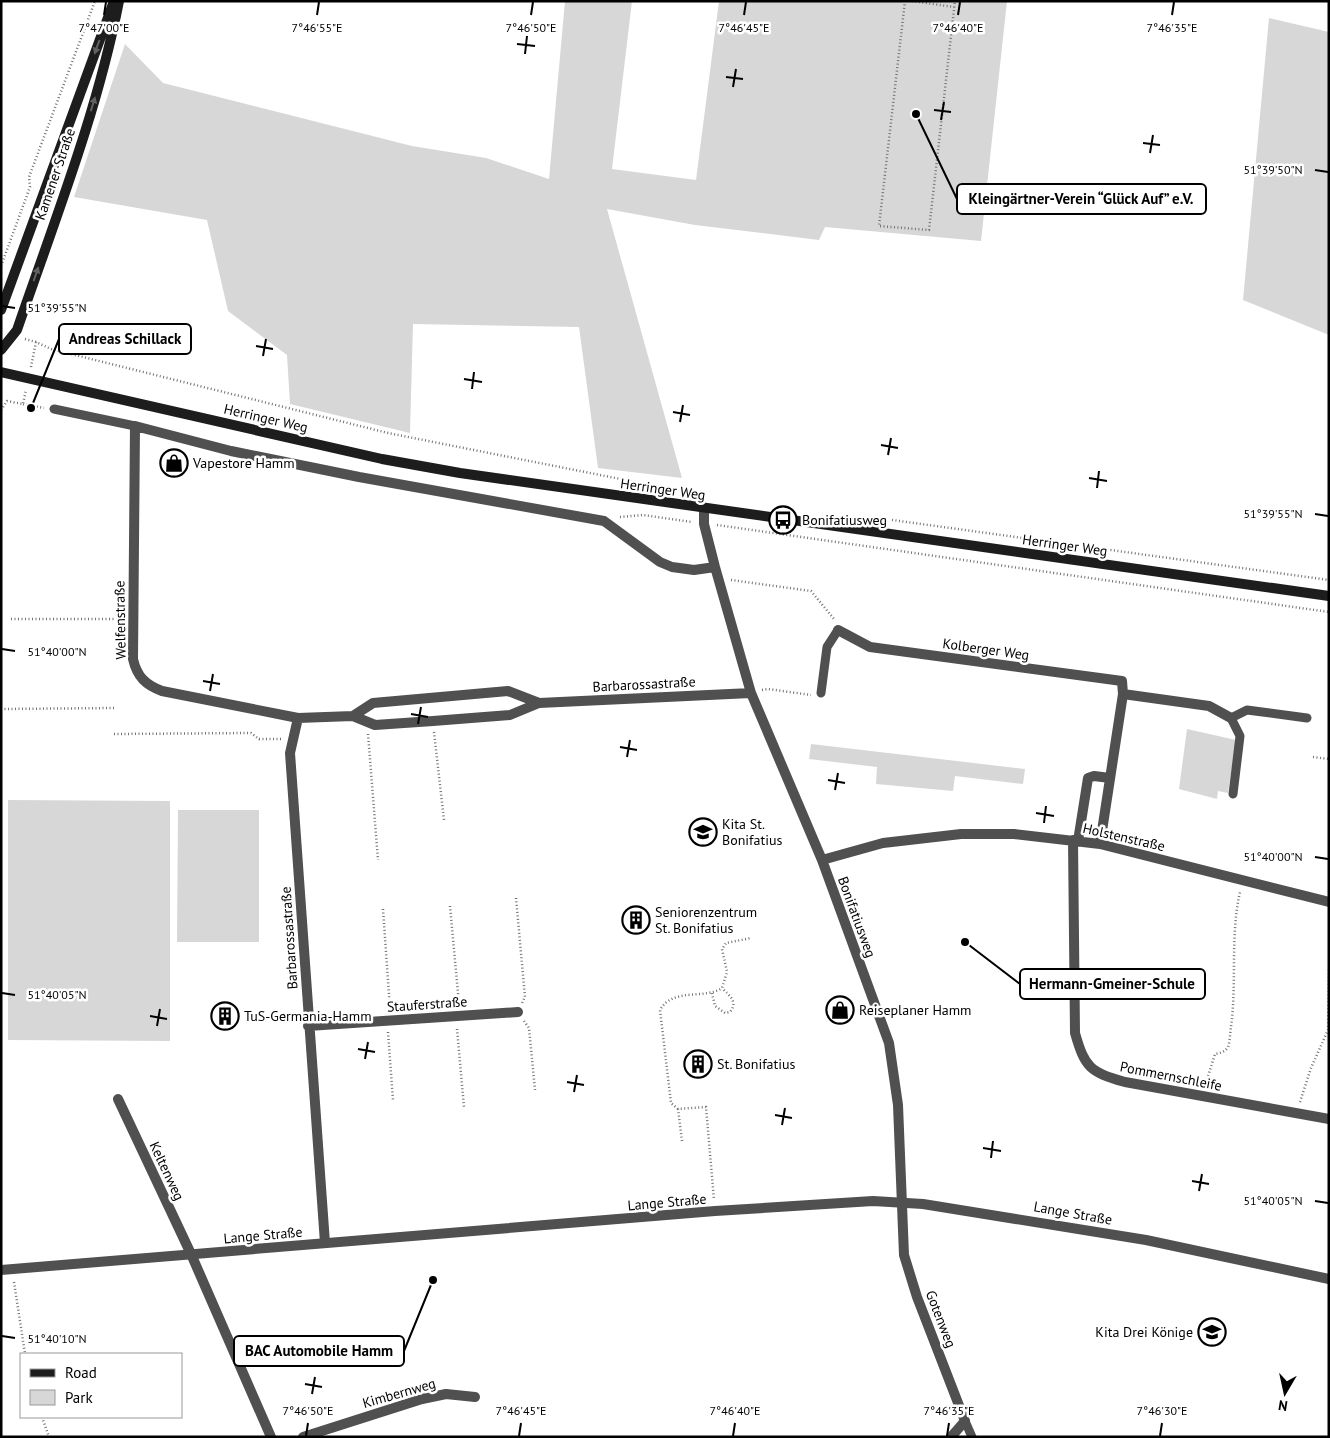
<svg xmlns="http://www.w3.org/2000/svg" width="1330" height="1438" font-family="'PT Sans',sans-serif">
<style>
.green{fill:#d7d7d7}
.lines{fill:none;stroke-linecap:round;stroke-linejoin:round}
.path{stroke:#727272;stroke-width:2.5;stroke-dasharray:1 2.5;stroke-linecap:butt}
.service{stroke:#505050;stroke-width:9}
.minor{stroke:#505050;stroke-width:10}
.tertiary{stroke:#505050;stroke-width:10}
.secondary{stroke:#1d1d1d;stroke-width:10}
.oneway{fill:#616161}
.ticks{fill:none;stroke:#000;stroke-width:2}
.labels{text-anchor:middle;dominant-baseline:central;stroke-width:5;stroke-linejoin:round;paint-order:stroke}
.street-label{font-size:14px;fill:#000;stroke:#fff}
.poi-label{font-size:14px;fill:#000;stroke:#fff;text-anchor:start}
.ticks-label{font-size:12px;text-anchor:middle;fill:#000;stroke:#fff;stroke-width:5;stroke-linejoin:round;paint-order:stroke}
.leader{fill:none;stroke:#000;stroke-width:2}
.callout-dot{fill:#000;stroke:#fff;stroke-width:2}
.callout{fill:#fff;stroke:#000;stroke-width:2}
.callout-label{font-size:15px;text-anchor:middle;font-weight:bold;fill:#000}
</style>
<rect width="100%" height="100%" fill="#fff"/>
<!-- green -->
<path class="green" d="M 565,1 L 632,1 L 612,169 L 696,180 L 719,1 L 1007,1 L 981,241 L 825,227 L 819,240 L 695,225 L 607,209 L 682,478 L 598,468 L 579,327 L 413,324 L 410,433 L 290,404 L 287,355 L 228,311 L 207,220 L 74,197 L 125,44 L 163,83 L 412,146 L 486,158 L 549,179 Z
M 1269,18 L 1329,32 L 1329,335 L 1243,300 Z
M 1187,729 L 1236,740 L 1228,793 L 1218,791 L 1217,799 L 1179,789 Z
M 811,744 L 1025,769 L 1023,784 L 955,776 L 953,791 L 876,784 L 877,767 L 809,759 Z
M 8,800 L 170,801 L 170,1041 L 8,1040 Z
M 178,810 L 259,810 L 259,942 L 177,942 Z"/>
<g class="lines">
<!-- path -->
<path class="path" d="M 905,1 L 879,226 L 929,230 L 955,1
M 912,1 L 954,7
M 1,266 L 30,187 L 29,177 L 95,1
M 25,339 L 36,342 L 51,349 L 388,433 L 676,490
M 31,367 L 36,342
M 23,404 L 44,408
M 1,410 L 7,401 L 23,404 L 26,390
M 620,517 L 643,515 L 692,522
M 892,520 L 1329,580
M 717,525 L 1329,612
M 731,580 L 811,591 L 834,619
M 11,619 L 122,619
M 762,690 L 768,689 L 811,695
M 1,709 L 115,708
M 434,732 L 444,820
M 114,734 L 251,733 L 259,739 L 281,739
M 368,734 L 378,860
M 1313,757 L 1329,759
M 516,898 L 525,997 L 522,1003
M 450,906 L 459,1004
M 383,909 L 390,1009
M 712,993 L 715,1006 L 725,1013 L 730,1012 C 738,1002 730,996 722,988
M 524,1021 L 529,1028 L 535,1090
M 457,1029 L 464,1107
M 388,1032 L 393,1100
M 1205,1086 L 1215,1054 C 1220,1053 1225,1052 1228,1047 C 1230,1042 1230,1033 1231,1027 C 1237,983 1230,936 1240,892
M 1300,1102 L 1311,1068 L 1328,1030 L 1329,970
M 678,1109 L 671,1103 L 660,1010 C 673,987 704,1000 722,988 L 727,972 L 722,949 L 726,943 L 751,938
M 682,1141 L 678,1109 L 706,1107 L 714,1200
M 14,1282 L 25,1354
M 42,1417 L 49,1437"/>
<!-- service -->
<path class="service" d="M 54,409 L 135,426
M 821,693 L 827,647 L 838,630
M 1233,794 L 1240,736 L 1231,718 L 1247,710 L 1307,718
M 965,1421 L 972,1437"/>
<!-- minor -->
<path class="minor" d="M 704,509 L 704,524 L 715,567 L 751,693 L 822,860 L 889,1043 L 898,1105 L 904,1255 L 917,1297 L 965,1421 L 951,1437
M 838,630 L 870,647 L 1122,681 L 1123,694 L 1100,844
M 508,691 L 539,703 L 510,715 L 433,721 L 375,725 L 353,716 L 373,703 Z
M 1123,694 L 1209,706 L 1231,718
M 539,703 L 751,693
M 353,716 L 298,718 L 162,691 C 146,685 137,677 133,659 L 135,426 L 231,451 L 359,477 L 604,521 L 660,562 L 672,567 L 694,570 L 715,567
M 298,718 L 290,753 L 325,1243
M 1073,840 L 1075,1033 C 1085,1068 1090,1072 1125,1082 L 1329,1119
M 1078,841 L 1088,778 L 1094,776 L 1110,778
M 822,860 L 883,843 L 961,834 L 1014,834 L 1100,844 L 1329,902
M 308,1026 L 518,1012
M 118,1099 L 191,1254 L 271,1437
M 303,1437 L 422,1399 L 446,1394 L 475,1397"/>
<!-- tertiary -->
<path class="tertiary" d="M 1,1270 L 715,1211 L 873,1201 L 923,1204 L 1146,1240 L 1329,1279"/>
<!-- secondary -->
<path class="secondary" d="M 1,310 L 114,1
M 1,350 L 17,330 C 54,222 97,114 119,1
M 1,372 L 382,459 L 460,473 L 1329,596"/>
</g>
<!-- one-way arrows -->
<defs><path id="oneway-solid" d="M-6-.8H1V-3.2L6.5 0L1 3.2V.8H-6Z" transform="scale(1.25)"/></defs>
<g class="oneway">
<use href="#oneway-solid" transform="translate(97 47) rotate(110)"/>
<use href="#oneway-solid" transform="translate(93 104) rotate(-73)"/>
<use href="#oneway-solid" transform="translate(36 274) rotate(-71)"/>
</g>
<!-- ticks -->
<path class="ticks" d="M 104,15 L 106,2M 317,15 L 319,2M 531,15 L 533,2M 744,15 L 746,2M 958,15 L 960,2M 1172,15 L 1174,2M 517,44 L 535,46M 525,54 L 527,36M 726,77 L 743,79M 733,87 L 736,69M 934,110 L 951,112M 941,120 L 944,102M 1143,143 L 1160,145M 1150,153 L 1153,135M 1315,170 L 1328,172M 2,306 L 15,308M 256,346 L 273,349M 263,356 L 266,339M 464,379 L 482,382M 472,389 L 474,372M 673,412 L 690,415M 680,422 L 683,405M 881,445 L 898,448M 888,455 L 891,438M 1089,478 L 1107,481M 1097,488 L 1099,471M 1315,514 L 1328,516M 2,649 L 15,651M 203,681 L 220,684M 210,691 L 213,674M 411,714 L 428,717M 418,724 L 421,707M 620,747 L 637,750M 627,757 L 630,740M 828,780 L 845,783M 835,790 L 838,773M 1036,813 L 1054,816M 1044,823 L 1046,806M 1315,857 L 1328,859M 2,993 L 15,995M 150,1016 L 167,1019M 157,1026 L 160,1009M 358,1049 L 375,1052M 365,1059 L 368,1042M 567,1082 L 584,1085M 574,1092 L 577,1075M 775,1115 L 792,1118M 782,1125 L 785,1108M 983,1148 L 1001,1151M 991,1158 L 993,1141M 1192,1181 L 1209,1184M 1199,1191 L 1202,1174M 1315,1201 L 1328,1203M 2,1336 L 15,1338M 305,1384 L 322,1387M 312,1394 L 315,1377M 306,1436 L 308,1423M 519,1436 L 521,1423M 733,1436 L 735,1423M 947,1436 L 949,1423M 1160,1436 L 1162,1423"/>
<!-- icons -->
<defs>
<g id="shop-ring" transform="scale(1.4375)"><circle r="9.5" fill="#fff" stroke="#000" stroke-width="1.5"/><path d="M-5-2.5h2.3a2.7 3.5 0 0 1 5.4 0H5L5.5 6h-11ZM-1.5-2.5h3a1.5 2.3 0 0 0-3 0Z" fill="#000"/></g>
<g id="bus-ring" transform="scale(1.4375)"><circle r="9.5" fill="#fff" stroke="#000" stroke-width="1.5"/><path d="M-5-6H5V4H4V6H2V4H-2V6H-4V4H-5ZM-3.5-4V0h7V-4ZM-3.5 1.2v1.5H-2V1.2ZM2 1.2v1.5H3.5V1.2Z" fill="#000"/></g>
<g id="school-ring" transform="scale(1.4375)"><circle r="9.5" fill="#fff" stroke="#000" stroke-width="1.5"/><path d="M0-5L7-2L0 1L-7-2ZM-4 1L0 2.5L4 1V4Q0 6-4 4Z" fill="#000"/></g>
<g id="building-ring" transform="scale(1.4375)"><circle r="9.5" fill="#fff" stroke="#000" stroke-width="1.5"/><path d="M-4-6H4V6H1V3H-1V6H-4ZM-2.5-4.3h1.7v1.8h-1.7ZM.8-4.3h1.7v1.8H.8ZM-2.5-1h1.7V.8h-1.7ZM.8-1h1.7V.8H.8Z" fill="#000"/></g>
</defs>
<g fill-rule="evenodd">
<use href="#shop-ring" x="174" y="463"/>
<use href="#bus-ring" x="783" y="520"/>
<use href="#school-ring" x="703" y="832"/>
<use href="#building-ring" x="636" y="920"/>
<use href="#shop-ring" x="840" y="1010"/>
<use href="#building-ring" x="225" y="1016"/>
<use href="#building-ring" x="698" y="1064"/>
<use href="#school-ring" x="1212" y="1332"/>
</g>
<g class="labels">
<!-- street labels -->
<g class="street-label">
<text transform="translate(55 174) rotate(-71)">Kamener Straße</text>
<text transform="translate(266 418) rotate(13)">Herringer Weg</text>
<text transform="translate(663 489) rotate(8)">Herringer Weg</text>
<text transform="translate(1065 545) rotate(8)">Herringer Weg</text>
<text transform="translate(120 620) rotate(-91)">Welfenstraße</text>
<text transform="translate(986 649) rotate(8)">Kolberger Weg</text>
<text transform="translate(644 684) rotate(-3)">Barbarossastraße</text>
<text transform="translate(1124 837) rotate(13)">Holstenstraße</text>
<text transform="translate(857 917) rotate(70)">Bonifatiusweg</text>
<text transform="translate(289 938) rotate(-94)">Barbarossastraße</text>
<text transform="translate(427 1004) rotate(-4)">Stauferstraße</text>
<text transform="translate(1171 1076) rotate(11)">Pommernschleife</text>
<text transform="translate(167 1171) rotate(65)">Keltenweg</text>
<text transform="translate(667 1202) rotate(-5)">Lange Straße</text>
<text transform="translate(1073 1213) rotate(10)">Lange Straße</text>
<text transform="translate(263 1235) rotate(-5)">Lange Straße</text>
<text transform="translate(941 1319) rotate(69)">Gotenweg</text>
<text transform="translate(399 1393) rotate(-16)">Kimbernweg</text>
</g>
<!-- poi labels -->
<g class="poi-label">
<text x="193" y="463">Vapestore Hamm</text>
<text x="802" y="520">Bonifatiusweg</text>
<text x="722" y="824">Kita St.<tspan x="722" dy="16">Bonifatius</tspan></text>
<text x="655" y="912">Seniorenzentrum<tspan x="655" dy="16">St. Bonifatius</tspan></text>
<text x="859" y="1010">Reiseplaner Hamm</text>
<text x="244" y="1016">TuS-Germania-Hamm</text>
<text x="717" y="1064">St. Bonifatius</text>
<text x="1193" y="1332" text-anchor="end">Kita Drei Könige</text>
</g>
</g>
<g class="ticks-label">
<text x="104" y="32">7°47'00"E</text>
<text x="317" y="32">7°46'55"E</text>
<text x="531" y="32">7°46'50"E</text>
<text x="744" y="32">7°46'45"E</text>
<text x="958" y="32">7°46'40"E</text>
<text x="1172" y="32">7°46'35"E</text>
<text x="1273" y="174">51°39'50"N</text>
<text x="57" y="312">51°39'55"N</text>
<text x="1273" y="518">51°39'55"N</text>
<text x="57" y="656">51°40'00"N</text>
<text x="1273" y="861">51°40'00"N</text>
<text x="57" y="999">51°40'05"N</text>
<text x="1273" y="1205">51°40'05"N</text>
<text x="57" y="1343">51°40'10"N</text>
<text x="308" y="1415">7°46'50"E</text>
<text x="521" y="1415">7°46'45"E</text>
<text x="735" y="1415">7°46'40"E</text>
<text x="949" y="1415">7°46'35"E</text>
<text x="1162" y="1415">7°46'30"E</text>
</g>
<!-- callouts -->
<path class="leader" d="M916 114L957 199M31 408L59 339M965 942L1020 984M433 1280L404 1351"/>
<g class="callout-dot">
<circle cx="916" cy="114" r="5"/>
<circle cx="31" cy="408" r="5"/>
<circle cx="965" cy="942" r="5"/>
<circle cx="433" cy="1280" r="5"/>
</g>
<g class="callout">
<rect x="957" y="184" width="249" height="30" rx="5"/>
<rect x="59" y="324" width="132" height="30" rx="5"/>
<rect x="1020" y="969" width="185" height="30" rx="5"/>
<rect x="234" y="1336" width="170" height="30" rx="5"/>
</g>
<g class="callout-label">
<text x="1081" y="204">Kleingärtner-Verein “Glück Auf” e.V.</text>
<text x="125" y="344">Andreas Schillack</text>
<text x="1112" y="989">Hermann-Gmeiner-Schule</text>
<text x="319" y="1356">BAC Automobile Hamm</text>
</g>
<!-- border -->
<rect width="1330" height="1438" fill="none" stroke="#000000" stroke-width="5"/>
<!-- legend -->
<rect x="20" y="1353" width="162" height="65" fill="#ffffff" stroke="#999999"/>
<rect x="30" y="1369" width="25" height="8" fill="#1d1d1d" stroke="#999999"/>
<text x="65" y="1378" font-size="15" fill="#000000">Road</text>
<rect x="30" y="1390" width="25" height="15" fill="#d7d7d7" stroke="#999999"/>
<text x="65" y="1403" font-size="15" fill="#000000">Park</text>
<!-- north arrow -->
<g transform="translate(1285 1393) rotate(189)" stroke="#ffffff" stroke-width="4" paint-order="stroke">
<path d="M0-4L9 19L0 12L-9 19Z" fill="#000000"/>
<text y="-8" font-size="14" font-weight="bold" text-anchor="middle" fill="#000000">N</text>
</g>
</svg>
